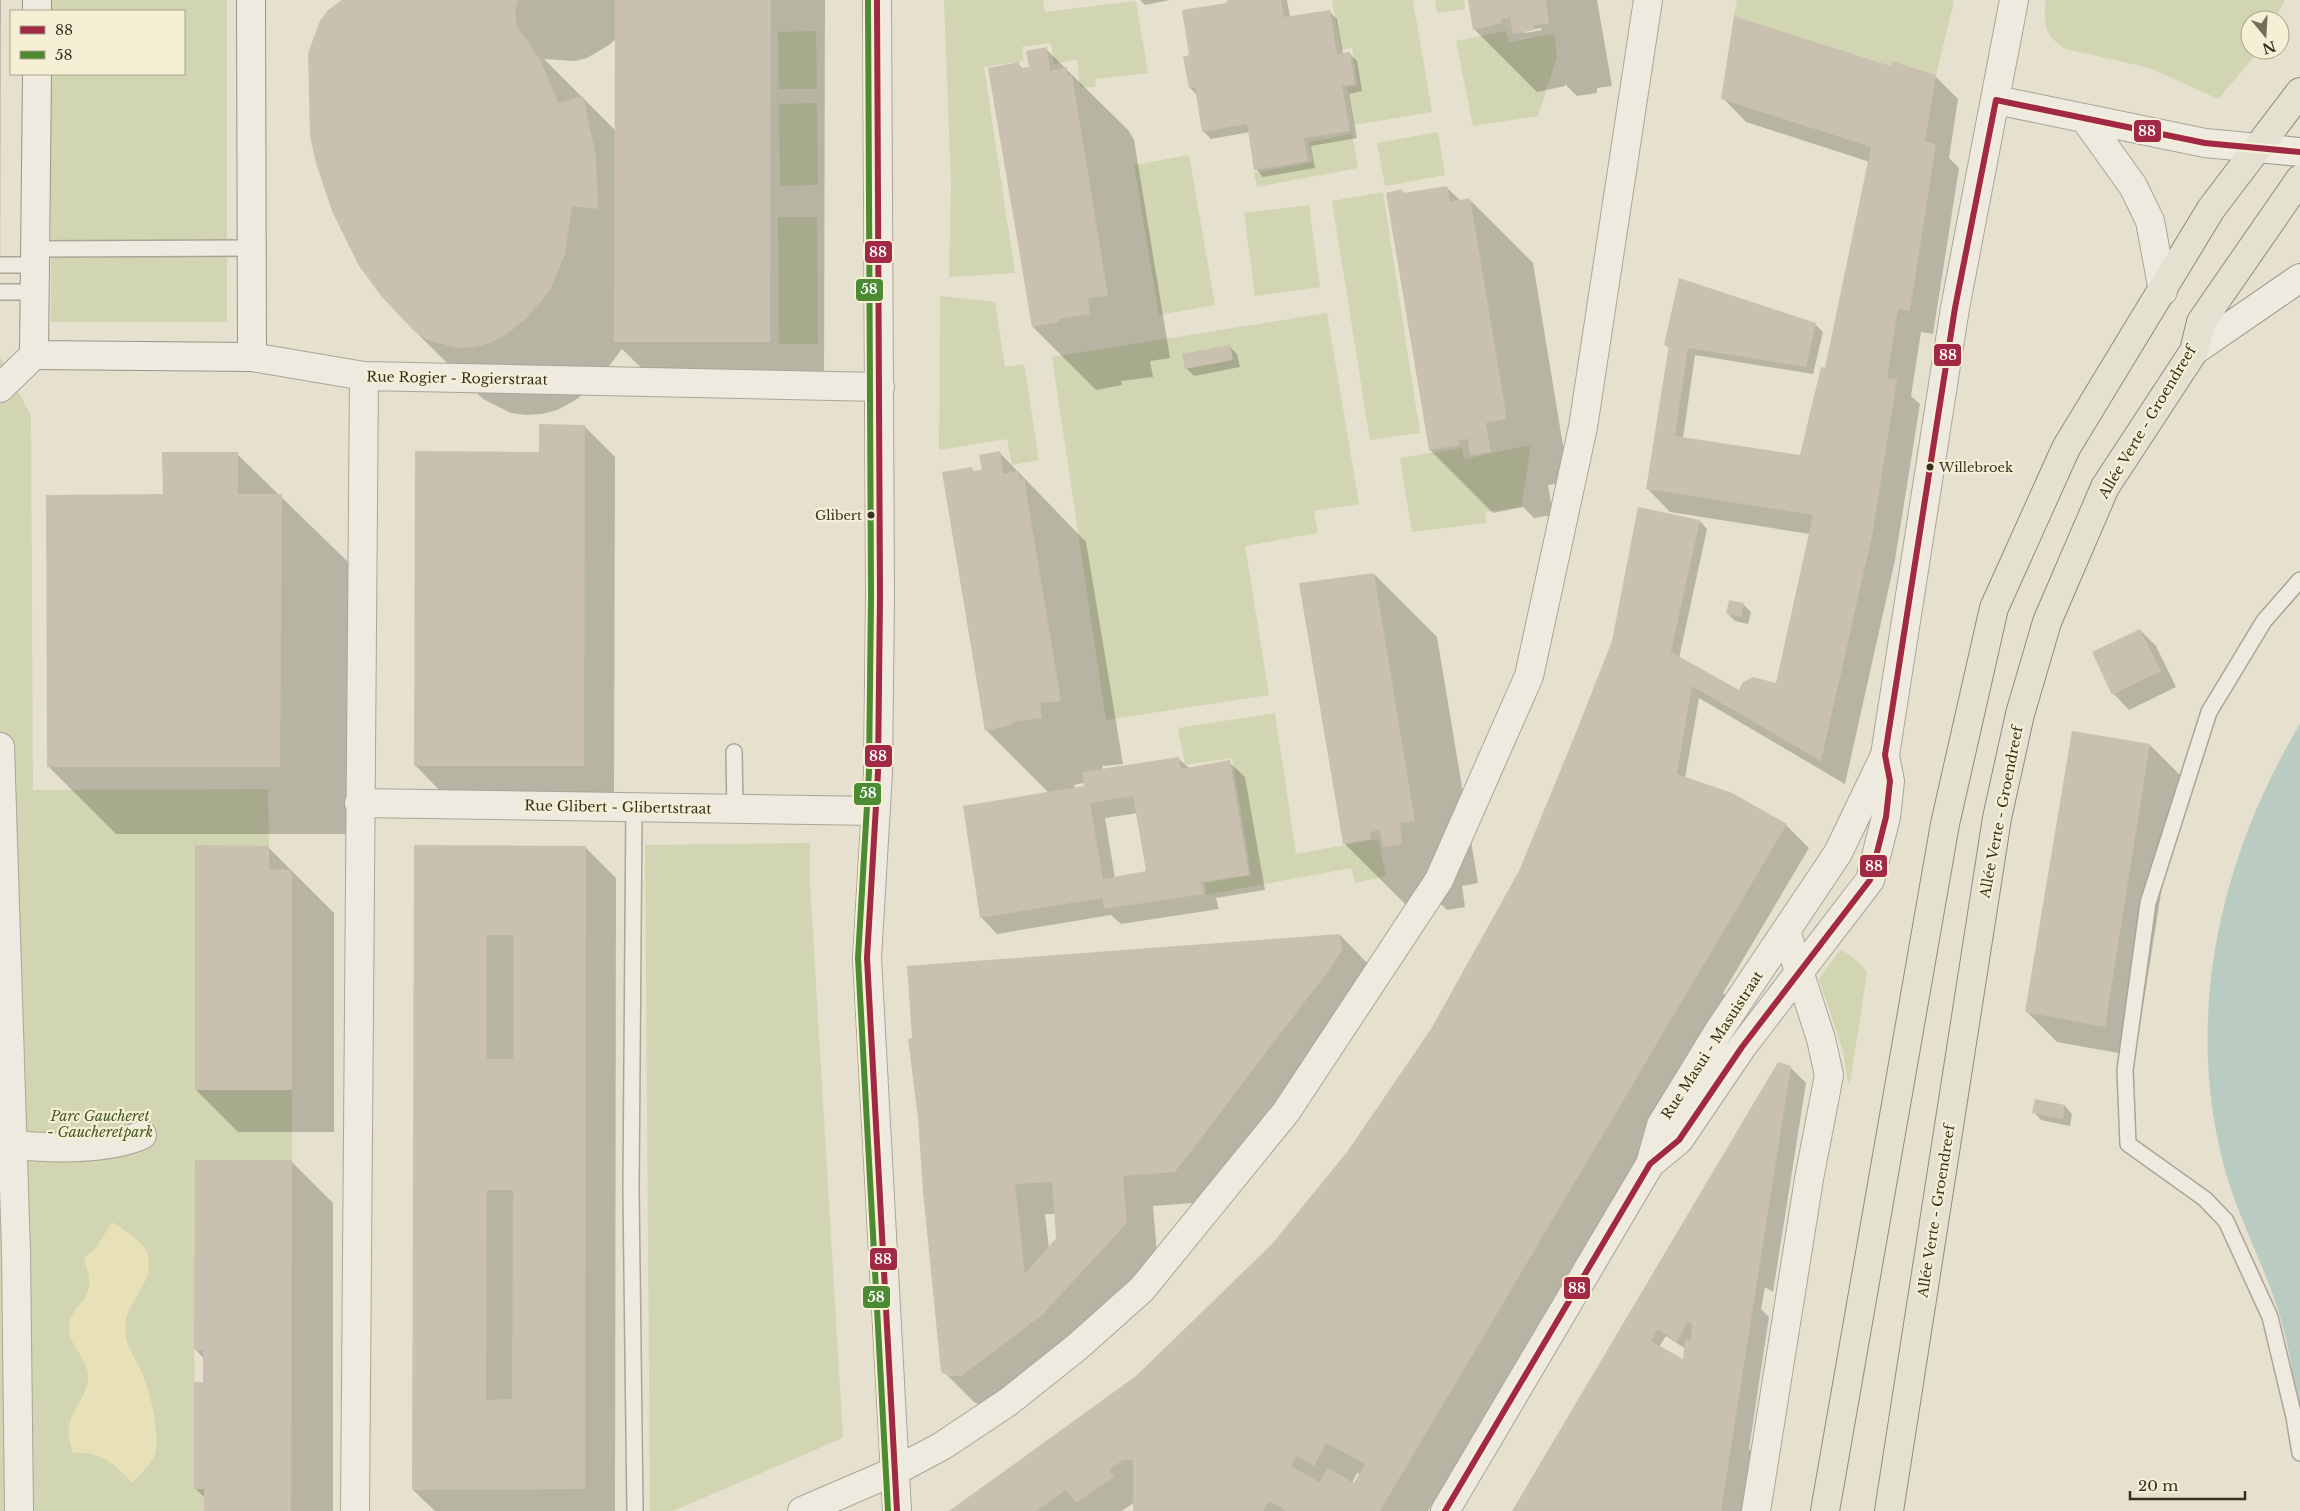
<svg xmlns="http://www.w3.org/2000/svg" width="2300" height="1511" font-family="'Libre Baskerville',serif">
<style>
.green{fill:#d1d5b1}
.sand{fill:#e8e0b6}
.water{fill:#bacbc2}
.shadow{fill:#0003;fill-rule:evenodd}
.building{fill:#c9c0af;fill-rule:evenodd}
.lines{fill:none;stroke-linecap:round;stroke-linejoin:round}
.lane-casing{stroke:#aaa597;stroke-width:18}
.street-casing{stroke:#aaa597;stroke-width:30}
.secondary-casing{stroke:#9a9587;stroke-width:30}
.primary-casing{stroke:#908b7e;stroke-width:30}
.lane{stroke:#eeeae0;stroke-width:15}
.street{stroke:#eeeae0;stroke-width:28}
.secondary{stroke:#eeeae0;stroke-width:28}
.primary{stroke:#e5e1d1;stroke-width:28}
.bus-1-casing{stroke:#f5f0d5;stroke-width:10}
.bus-2-casing{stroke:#f5f0d5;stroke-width:10}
.bus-1{stroke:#a12944;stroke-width:6}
.bus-2{stroke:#4c8b33;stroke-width:6}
.bus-dot{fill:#392f1f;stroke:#f5f0d5;stroke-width:2}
.labels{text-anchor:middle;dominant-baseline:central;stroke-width:4.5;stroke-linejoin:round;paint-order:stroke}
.bus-label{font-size:13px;fill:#392f1f;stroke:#f5f0d5;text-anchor:start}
.street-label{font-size:14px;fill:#392f1f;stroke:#f5f0d5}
.park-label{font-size:14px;font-style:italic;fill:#445626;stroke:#f5f0d5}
.line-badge{stroke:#f5f0d5;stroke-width:2}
.badge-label{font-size:14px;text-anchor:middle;font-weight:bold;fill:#fff}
</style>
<rect width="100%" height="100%" fill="#e5e1ce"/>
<!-- green -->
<path class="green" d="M 50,0 L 227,0 L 227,322 L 51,322 L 50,74 L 184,74 L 184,11 L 50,11 Z
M 944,0 L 1043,0 L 1045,12 L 1136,1 L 1148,73 L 1095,79 L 1096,87 L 1080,87 L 1077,59 L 1054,64 L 1051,43 L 1022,47 L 1024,61 L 984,67 L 1015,273 L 949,277 L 951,184 Z
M 1332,0 L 1413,0 L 1432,112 L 1354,125 L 1347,87 L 1358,86 L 1352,48 L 1341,50 Z
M 1435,0 L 1464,0 L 1465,9 L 1437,13 Z
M 1737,0 L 1950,0 L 1954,1 L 1936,75 L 1892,61 L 1891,66 L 1734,16 Z
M 2046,0 L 2285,0 L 2275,20 L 2250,20 L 2250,50 L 2260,50 L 2218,99 L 2150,68 L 2066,49 C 2044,36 2043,24 2046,0 Z
M 816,31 L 817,89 L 779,89 L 778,32 Z
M 1506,31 L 1509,42 L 1554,34 L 1557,57 L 1538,116 L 1473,126 L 1456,41 Z
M 817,103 L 818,185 L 780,186 L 779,104 Z
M 1438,132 L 1445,175 L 1385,186 L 1377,143 Z
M 1352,134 L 1358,168 L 1257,187 L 1254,173 L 1313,162 L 1309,142 Z
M 1189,155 L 1215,305 L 1159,315 L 1134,165 Z
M 1383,192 L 1420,433 L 1370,440 L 1332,201 Z
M 1309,205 L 1320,287 L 1255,296 L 1244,213 Z
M 778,217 L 817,217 L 818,344 L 779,344 Z
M 940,296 L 995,302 L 1005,367 L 1024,364 L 1039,460 L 1012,465 L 1007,439 L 939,450 Z
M 1327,313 L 1359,504 L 1314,511 L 1318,533 L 1245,546 L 1269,695 L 1106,720 L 1052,357 Z
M 0,357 L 31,416 L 33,790 L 268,789 L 269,846 L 195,846 L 195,1090 L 292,1090 L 292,1160 L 195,1160 L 194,1488 L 204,1489 L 204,1511 L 0,1511 Z
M 1531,445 L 1521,507 L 1485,512 L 1487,523 L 1412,532 L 1400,458 L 1462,448 L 1464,459 Z
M 1275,713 L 1296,854 L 1378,839 L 1386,876 L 1355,883 L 1351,868 L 1206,895 L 1205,883 L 1251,875 L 1232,758 L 1185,765 L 1178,728 Z
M 810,843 L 810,883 L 843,1438 L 673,1511 L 650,1511 L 645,845 Z
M 1841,949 L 1861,964 L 1867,973 L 1850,1083 L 1848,1084 L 1843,1051 L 1819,979 Z"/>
<!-- sand -->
<path class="sand" d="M 112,1222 C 123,1230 144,1241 148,1255 C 155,1283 127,1300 125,1326 C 124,1345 136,1358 143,1375 C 150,1392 162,1441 154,1457 C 149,1467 139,1475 132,1483 C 115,1463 99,1451 73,1453 C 71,1445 67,1434 69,1426 C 72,1409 88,1395 88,1377 C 88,1358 69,1346 69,1328 C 70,1300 103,1302 83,1258 L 96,1248 Z"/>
<!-- water -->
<path class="water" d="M 2300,724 L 2300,1416 C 2294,1386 2291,1356 2283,1327 C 2269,1273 2240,1224 2225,1170 C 2183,1018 2220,857 2300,724 Z"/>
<!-- shadow -->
<path class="shadow" d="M 0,0 L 1,0 L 0,310 Z
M 344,0 L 825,0 L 824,396 L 670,396 L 622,349 L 593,387 L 574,401 L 557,410 L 542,414 L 526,415 L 511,413 L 483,399 L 415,331 L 341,229 L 325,189 L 312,136 L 309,54 ZM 616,39 L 615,130 L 544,59 L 575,61 L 587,58 L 609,45 Z
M 1140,0 L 1170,0 L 1145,5 Z
M 1228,0 L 1287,0 L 1290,17 L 1329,11 L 1337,19 L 1343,54 L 1349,53 L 1357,61 L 1362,91 L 1349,94 L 1357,138 L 1311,146 L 1315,168 L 1263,177 L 1256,169 L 1250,132 L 1211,139 L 1203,131 L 1197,95 L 1190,88 L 1185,58 L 1191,56 L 1229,4 Z
M 1469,0 L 1597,0 L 1612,86 L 1597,88 L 1597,93 L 1577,96 L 1565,84 L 1565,86 L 1537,92 L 1474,29 ZM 1541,28 L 1542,30 L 1525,33 L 1525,31 Z
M 1046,49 L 1129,131 L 1134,140 L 1170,358 L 1150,361 L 1153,377 L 1121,381 L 1122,385 L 1096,390 L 1033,327 L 1018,64 L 1023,69 L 1030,68 Z
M 1892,67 L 1935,76 L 1958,99 L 1949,158 L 1959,168 L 1933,334 L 1921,332 L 1911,396 L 1920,404 L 1895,560 L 1845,784 L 1699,698 L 1685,778 L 1786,825 L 1809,848 L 1723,993 L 1730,1000 L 1428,1511 L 1134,1511 L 1135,1502 L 1122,1511 L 950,1511 L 1137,1376 L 1273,1245 L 1348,1152 L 1433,1030 L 1520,871 L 1700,521 L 1707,529 L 1679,658 L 1740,692 L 1777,684 L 1810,534 L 1670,512 L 1647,488 L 1669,348 L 1665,344 L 1815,324 L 1823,332 L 1813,374 L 1695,355 L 1683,438 L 1801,456 L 1826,370 L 1870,162 L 1746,122 L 1723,98 ZM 1357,1473 L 1360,1474 L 1360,1488 L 1352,1483 Z
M 1447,188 L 1461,201 L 1470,200 L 1533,263 L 1569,482 L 1548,485 L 1553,515 L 1534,518 L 1523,507 L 1493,513 L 1430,450 L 1388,193 L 1401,190 L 1405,194 Z
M 1230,347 L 1237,354 L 1240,367 L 1194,376 L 1186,368 Z
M 584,426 L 615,457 L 614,796 L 445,796 L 415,765 L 540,453 Z
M 999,452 L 1086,542 L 1123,764 L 1102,766 L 1103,770 L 1178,758 L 1189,768 L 1229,762 L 1245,777 L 1265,890 L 1216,898 L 1219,909 L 1121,924 L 1111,915 L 997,934 L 982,918 L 1049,793 L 986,730 L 971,468 L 975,472 L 983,471 ZM 1084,783 L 1085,787 L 1075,789 L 1074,785 ZM 1138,813 L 1148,872 L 1115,878 L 1105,818 Z
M 237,454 L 349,563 L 347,834 L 116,834 L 49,767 L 164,495 Z
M 1374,574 L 1437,637 L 1478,883 L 1462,886 L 1465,907 L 1447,910 L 1432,895 L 1407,906 L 1344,843 Z
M 1743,604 L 1751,612 L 1748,624 L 1735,621 L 1727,613 Z
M 2140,630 L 2156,646 L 2176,687 L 2129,710 L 2114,694 Z
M 2150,745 L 2180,775 L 2135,1056 L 2057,1042 L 2026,1011 Z
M 268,847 L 334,913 L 334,1132 L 238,1132 L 196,1090 Z
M 415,847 L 585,847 L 616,878 L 615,1511 L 435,1511 L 413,1490 Z
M 1340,935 L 1370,966 L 1371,982 L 1206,1202 L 1153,1206 L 1157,1254 L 1073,1344 L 988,1408 L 974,1402 L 943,1371 L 914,1039 ZM 1045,1214 L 1056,1214 L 1058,1238 L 1049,1248 Z
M 1790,1067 L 1806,1083 L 1773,1292 L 1765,1287 L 1761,1309 L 1769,1317 L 1749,1449 L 1763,1464 L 1756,1511 L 1514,1511 ZM 1666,1336 L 1686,1349 L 1684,1361 L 1659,1347 Z
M 2036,1101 L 2065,1106 L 2072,1114 L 2070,1126 L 2041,1120 L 2034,1112 Z
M 291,1161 L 333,1203 L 333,1511 L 205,1511 L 205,1498 L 195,1488 L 205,1383 L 204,1359 L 196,1350 Z"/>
<!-- building -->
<path class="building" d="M 342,0 L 518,0 L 515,13 L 517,26 L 541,61 L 558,103 L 583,96 L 596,156 L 598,209 L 572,206 L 565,254 L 550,290 L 526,319 L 507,334 L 490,343 L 474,347 L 457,348 L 428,340 L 414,331 L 382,297 L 359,266 L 332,211 L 316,163 L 310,136 L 308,53 L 320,21 L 328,10 Z
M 615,0 L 771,0 L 770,342 L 614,342 Z
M 1227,0 L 1281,0 L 1284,17 L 1330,10 L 1337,54 L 1350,52 L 1355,84 L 1342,86 L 1350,131 L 1304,138 L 1308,161 L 1254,170 L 1247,124 L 1202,132 L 1195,87 L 1189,88 L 1183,57 L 1189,55 L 1182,10 L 1227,3 Z
M 1468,0 L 1546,0 L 1549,23 L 1534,25 L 1535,30 L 1513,34 L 1510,18 L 1501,19 L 1502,23 L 1473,30 Z
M 1734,16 L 1891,66 L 1892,61 L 1936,75 L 1925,141 L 1936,144 L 1910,311 L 1898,309 L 1887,378 L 1897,380 L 1872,536 L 1821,761 L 1692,686 L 1677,774 L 1732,793 L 1787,824 L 1380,1511 L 1287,1511 L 1269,1501 L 1263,1511 L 1133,1511 L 1133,1460 L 1123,1460 L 1109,1470 L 1114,1477 L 1076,1503 L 1066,1490 L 1036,1511 L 949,1511 L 1136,1376 L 1272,1244 L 1347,1152 L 1431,1029 L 1519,871 L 1575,735 L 1612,641 L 1638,507 L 1700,520 L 1671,652 L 1739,690 L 1743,682 L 1753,677 L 1776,683 L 1813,515 L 1646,489 L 1669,345 L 1664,345 L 1679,278 L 1816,323 L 1806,367 L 1688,348 L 1675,436 L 1800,455 L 1821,367 L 1825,368 L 1871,147 L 1721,99 ZM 1326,1443 L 1365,1464 L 1354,1483 L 1328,1468 L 1319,1482 L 1291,1466 L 1296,1456 L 1314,1466 Z
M 1047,47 L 1050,71 L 1067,67 L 1067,76 L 1072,75 L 1108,296 L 1088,298 L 1090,314 L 1059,319 L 1059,322 L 1032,327 L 988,68 L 1019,62 L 1020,68 L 1029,67 L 1026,51 Z
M 1447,186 L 1450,202 L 1470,198 L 1507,419 L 1486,423 L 1491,452 L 1470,455 L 1468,439 L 1457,440 L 1459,445 L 1429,450 L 1386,193 L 1401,189 L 1403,193 Z
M 1230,345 L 1233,360 L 1185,369 L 1182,354 Z
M 539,424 L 585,425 L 584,766 L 414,766 L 415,451 L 539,452 Z
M 1000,451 L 1003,474 L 1018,471 L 1020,480 L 1024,478 L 1061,701 L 1040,703 L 1042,718 L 1012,722 L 1012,725 L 985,731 L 942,472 L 972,467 L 973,471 L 982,470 L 979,455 Z
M 162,452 L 238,452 L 238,494 L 282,494 L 280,767 L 47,767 L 46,495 L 163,494 Z
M 1374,573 L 1415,821 L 1400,823 L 1402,844 L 1383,847 L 1380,830 L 1370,832 L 1371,839 L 1343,844 L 1299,583 Z
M 1729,600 L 1744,603 L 1741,617 L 1726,614 Z
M 2140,629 L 2161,671 L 2112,695 L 2092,652 Z
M 2072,731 L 2150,744 L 2105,1027 L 2025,1012 Z
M 1179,757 L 1181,769 L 1230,760 L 1249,875 L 1201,882 L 1204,894 L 1104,909 L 1102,898 L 980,918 L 963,806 L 1084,786 L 1082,772 ZM 1133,796 L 1146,871 L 1103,879 L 1090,803 Z
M 195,845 L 269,846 L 269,869 L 292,870 L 292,1090 L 195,1090 Z
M 414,845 L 586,846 L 585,1489 L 412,1490 ZM 487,935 L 513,935 L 513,1059 L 487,1059 ZM 487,1190 L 513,1190 L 512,1399 L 486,1400 Z
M 1340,934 L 1342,951 L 1329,970 L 1175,1172 L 1123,1176 L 1127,1223 L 1043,1314 L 961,1376 L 950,1376 L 941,1372 L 923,1191 L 918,1118 L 908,1039 L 912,1038 L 907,966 ZM 1052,1182 L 1056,1238 L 1025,1274 L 1015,1184 Z
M 1778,1062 L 1791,1066 L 1721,1511 L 1512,1511 ZM 1688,1322 L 1692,1324 L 1691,1340 L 1685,1339 L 1683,1359 L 1651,1341 L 1658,1329 L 1677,1342 Z
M 2035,1099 L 2065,1105 L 2063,1119 L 2032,1113 Z
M 195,1160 L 292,1160 L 291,1511 L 204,1511 L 204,1489 L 194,1489 L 194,1382 L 203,1382 L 203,1350 L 194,1350 Z"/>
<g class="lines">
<!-- lane casing -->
<g class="lane-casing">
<path id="lane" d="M 36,249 L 252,248
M 0,265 L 36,265
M 0,292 L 35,292
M 2300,580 L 2264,621 L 2209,712 L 2148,903 L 2125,1070 L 2128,1144 L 2205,1199 L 2226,1221 L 2270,1317 L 2294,1417 L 2300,1453
M 734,752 L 735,809
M 634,807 L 631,1190 L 635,1511"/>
</g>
<!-- street casing -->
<g class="street-casing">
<path id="street" d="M 877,0 L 880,596 L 878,772 L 867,958 L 897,1511
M 1996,100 L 2205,143 L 2258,148
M 2085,119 L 2133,186 L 2150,221 L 2163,291
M 252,357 L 364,376 L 880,387
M 0,388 L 34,355
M 0,747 L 16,1251 L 19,1511
M 359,803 L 876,811
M 0,1144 C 43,1148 103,1152 142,1135
M 1650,1164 L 1679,1140 L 1742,1047 L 1870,880 L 1886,817 L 1890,781 L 1885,756
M 355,1511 L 364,376
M 802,1511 L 895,1471 L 942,1446 L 1008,1402 L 1077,1347 L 1142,1289 L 1286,1112 L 1439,880 L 1529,676 L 1583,427 L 1648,0
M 1445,1511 L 1650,1164 L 1661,1125 L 1718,1032 L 1838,853 L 1885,755 L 1955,308 L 2014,0
M 1756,1511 L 1809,1179 L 1829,1075 L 1821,1039 L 1786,931"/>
</g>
<!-- secondary casing -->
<g class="secondary-casing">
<path id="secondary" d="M 37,11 L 37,0
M 37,74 L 34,355 L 252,357 L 251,0
M 2258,148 L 2300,152
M 2194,351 L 2300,278"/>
</g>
<!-- primary casing -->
<g class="primary-casing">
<path id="primary" d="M 1825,1511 L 1945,824 L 1994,608 L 2066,448 L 2211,209 L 2300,92
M 1889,1511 L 1997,818 L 2020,714 L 2047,622 L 2105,487 L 2194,351 L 2201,322 L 2300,179"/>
</g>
<!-- lane -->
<use href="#lane" class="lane"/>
<!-- street -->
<use href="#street" class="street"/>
<!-- secondary -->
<use href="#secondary" class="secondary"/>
<!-- primary -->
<use href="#primary" class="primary"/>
<!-- bus-1 casing -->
<g class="bus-1-casing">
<path id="bus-1" d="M 877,0 L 880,596 L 878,772 L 867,958 L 897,1511
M 1996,100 L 2205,143 L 2300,152
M 1445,1511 L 1650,1164 L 1679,1140 L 1742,1047 L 1870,880 L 1886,817 L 1890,781 L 1885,755 L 1955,308 L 1996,100"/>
</g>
<!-- bus-2 casing -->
<g class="bus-2-casing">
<path id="bus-2" d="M 868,0 L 871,596 L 869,772 L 858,958 L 888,1511"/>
</g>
<!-- bus-1 -->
<use href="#bus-1" class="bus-1"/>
<!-- bus-2 -->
<use href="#bus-2" class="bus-2"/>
</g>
<!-- markers -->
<g class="bus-dot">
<circle cx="1930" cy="467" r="4.5"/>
<circle cx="871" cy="515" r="4.5"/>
</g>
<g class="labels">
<!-- bus labels -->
<g class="bus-label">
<text x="1939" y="467">Willebroek</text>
<text x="862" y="515" text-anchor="end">Glibert</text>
</g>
<!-- street labels -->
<g class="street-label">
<text transform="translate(457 378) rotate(1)">Rue Rogier - Rogierstraat</text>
<text transform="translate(2147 422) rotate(-59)">Allée Verte - Groendreef</text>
<text transform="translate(618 807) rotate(1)">Rue Glibert - Glibertstraat</text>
<text transform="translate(2001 812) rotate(-79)">Allée Verte - Groendreef</text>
<text transform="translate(1712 1045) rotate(-57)">Rue Masui - Masuistraat</text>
<text transform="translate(1936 1211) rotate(-81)">Allée Verte - Groendreef</text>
</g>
<!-- park labels -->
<g class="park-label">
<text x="100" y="1116">Parc Gaucheret<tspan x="100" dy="16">- Gaucheretpark</tspan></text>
</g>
</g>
<g class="line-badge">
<rect x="2133" y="119" width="29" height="24" rx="5" fill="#a12944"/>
<rect x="864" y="240" width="29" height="24" rx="5" fill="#a12944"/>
<rect x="855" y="278" width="29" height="24" rx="5" fill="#4c8b33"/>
<rect x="1933" y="343" width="29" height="24" rx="5" fill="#a12944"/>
<rect x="864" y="744" width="29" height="24" rx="5" fill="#a12944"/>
<rect x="853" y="782" width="29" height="24" rx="5" fill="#4c8b33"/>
<rect x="1859" y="854" width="29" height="24" rx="5" fill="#a12944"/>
<rect x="869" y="1247" width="29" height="24" rx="5" fill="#a12944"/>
<rect x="1563" y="1276" width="28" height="24" rx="5" fill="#a12944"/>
<rect x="862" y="1285" width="29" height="24" rx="5" fill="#4c8b33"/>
</g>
<g class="badge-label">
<text x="2147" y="136">88</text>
<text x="878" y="257">88</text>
<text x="869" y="294">58</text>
<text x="1948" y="360">88</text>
<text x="878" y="761">88</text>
<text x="868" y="798">58</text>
<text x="1874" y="871">88</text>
<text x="883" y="1264">88</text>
<text x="1577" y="1293">88</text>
<text x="876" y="1302">58</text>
</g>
<!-- legend -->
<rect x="10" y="10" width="175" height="65" fill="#f5f0d5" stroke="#aaa38c"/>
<rect x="20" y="26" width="25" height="8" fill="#a12944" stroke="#aaa38c"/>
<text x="55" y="35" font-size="15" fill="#392f1f">88</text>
<rect x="20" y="51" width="25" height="8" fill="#4c8b33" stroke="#aaa38c"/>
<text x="55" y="60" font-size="15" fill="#392f1f">58</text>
<!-- north arrow -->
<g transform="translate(2265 35) rotate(162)"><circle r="24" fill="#f5f0d5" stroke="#aaa38c"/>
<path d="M0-4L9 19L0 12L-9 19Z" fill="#756d5c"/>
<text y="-8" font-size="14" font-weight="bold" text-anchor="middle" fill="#392f1f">N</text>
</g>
<!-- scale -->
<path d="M2130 1491v8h115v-8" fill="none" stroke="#392f1f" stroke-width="2.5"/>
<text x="2138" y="1491" font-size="15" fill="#392f1f" stroke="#f5f0d5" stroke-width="4" paint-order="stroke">20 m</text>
</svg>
